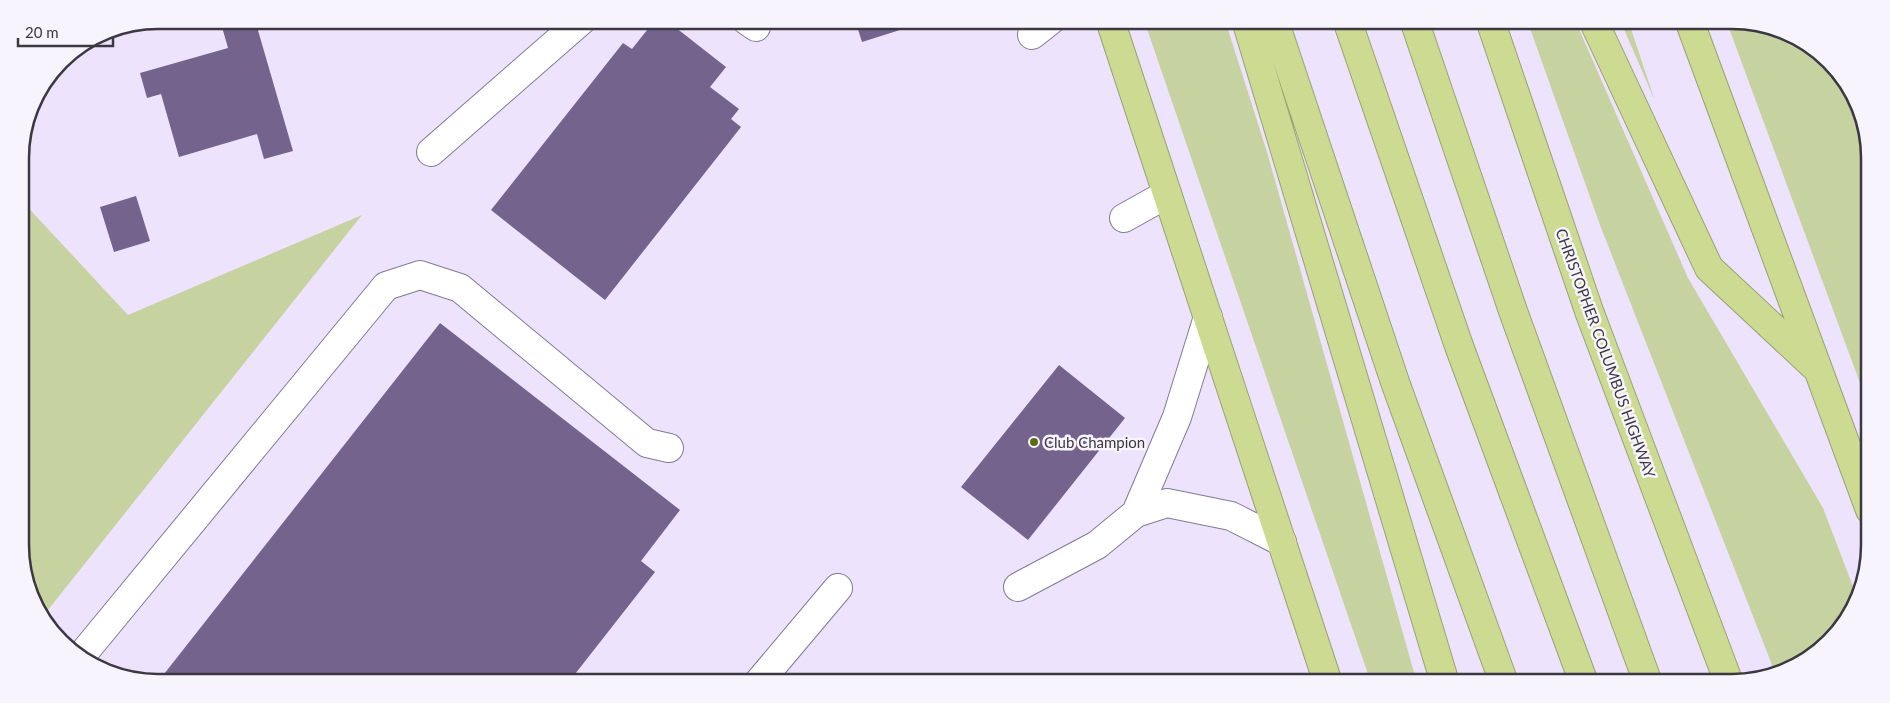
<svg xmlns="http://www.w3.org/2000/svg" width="1890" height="703" font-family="Lato,sans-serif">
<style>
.green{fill:#c7d2a1}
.building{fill:#74638d}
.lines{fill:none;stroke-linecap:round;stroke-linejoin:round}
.minor-casing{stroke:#837a90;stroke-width:30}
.highway-casing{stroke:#9aa275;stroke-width:30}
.minor{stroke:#fff;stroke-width:28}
.highway{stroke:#ccdb91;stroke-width:28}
.poi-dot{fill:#5e6b14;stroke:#f7f4fe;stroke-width:2}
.labels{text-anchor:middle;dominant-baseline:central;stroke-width:5;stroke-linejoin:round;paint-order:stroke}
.street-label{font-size:15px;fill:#3c3842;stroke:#f7f4fe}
.poi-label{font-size:15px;fill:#3c3842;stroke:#f7f4fe;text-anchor:start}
.rim{fill:none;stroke:#3c3842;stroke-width:2.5}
</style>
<rect width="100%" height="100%" fill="#ede3fc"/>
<!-- green -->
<path class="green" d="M 1144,20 L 1225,20 L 1267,152 L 1417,683 L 1371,683 Z
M 1527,20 L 1575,20 L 1688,278 L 1823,508 L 1857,597 L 1816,655 L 1774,670 L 1600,225 Z
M 1620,20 L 1628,20 L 1655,101 Z
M 1726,20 L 1776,27 L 1836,67 L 1869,140 L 1870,410 Z
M 21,200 L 128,315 L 362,215 L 44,615 L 23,572 Z"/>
<!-- building -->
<path class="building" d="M 220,20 L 255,20 L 293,151 L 264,159 L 257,134 L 179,157 L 161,94 L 147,98 L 140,73 L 228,48 Z
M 655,20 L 666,20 L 726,67 L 710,87 L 739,109 L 731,119 L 741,127 L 605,300 L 491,210 L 623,43 L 632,49 Z
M 855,20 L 901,20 L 903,29 L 862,42 Z
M 136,196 L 150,241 L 114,252 L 100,207 Z
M 440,323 L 680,510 L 641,561 L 655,572 L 568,683 L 157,683 Z
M 1059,365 L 1125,418 L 1028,540 L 961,487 Z"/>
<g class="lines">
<!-- minor casing -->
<g class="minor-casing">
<path id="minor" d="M 746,20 L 756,27
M 1032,35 L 1051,20
M 431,152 L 582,20
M 1124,218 L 1167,194
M 1136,513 L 1177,417 L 1208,317
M 1018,587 L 1097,545 L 1136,513 L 1167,503 L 1231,516 L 1282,542
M 82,655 L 386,286 L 420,275 L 460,288 L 647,443 L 669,448
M 758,683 L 838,588"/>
</g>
<!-- highway casing -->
<g class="highway-casing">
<path id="highway" d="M 1110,20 L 1328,683
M 1246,20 L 1445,683
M 1274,20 L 1395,382 L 1504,683
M 1347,20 L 1459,346 L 1584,683
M 1414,20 L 1513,311 L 1648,683
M 1490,20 L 1589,311 L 1729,683
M 1593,20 L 1709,268 L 1813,365
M 1689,20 L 1870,510"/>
</g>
<!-- minor -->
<use href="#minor" class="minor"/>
<!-- highway -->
<use href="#highway" class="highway"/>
</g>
<!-- markers -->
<circle class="poi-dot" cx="1034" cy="442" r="5"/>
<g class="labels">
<!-- street labels -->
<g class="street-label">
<text transform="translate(1606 353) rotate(70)">CHRISTOPHER COLUMBUS HIGHWAY</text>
</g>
<!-- poi labels -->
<g class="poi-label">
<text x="1044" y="442">Club Champion</text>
</g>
</g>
<!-- crop -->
<path d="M0 0H1890V703H0ZM158 29H1732A129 129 0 0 1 1861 158V545A129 129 0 0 1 1732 674H158A129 129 0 0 1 29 545V158A129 129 0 0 1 158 29Z" fill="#f7f4fe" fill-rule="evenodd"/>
<path class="rim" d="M158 29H1732A129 129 0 0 1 1861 158V545A129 129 0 0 1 1732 674H158A129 129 0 0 1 29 545V158A129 129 0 0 1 158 29Z"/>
<!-- scale -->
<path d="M18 38v8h95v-8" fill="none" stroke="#3c3842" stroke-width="2.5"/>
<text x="25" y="38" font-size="15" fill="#3c3842" stroke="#f7f4fe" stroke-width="4" paint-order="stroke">20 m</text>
</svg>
